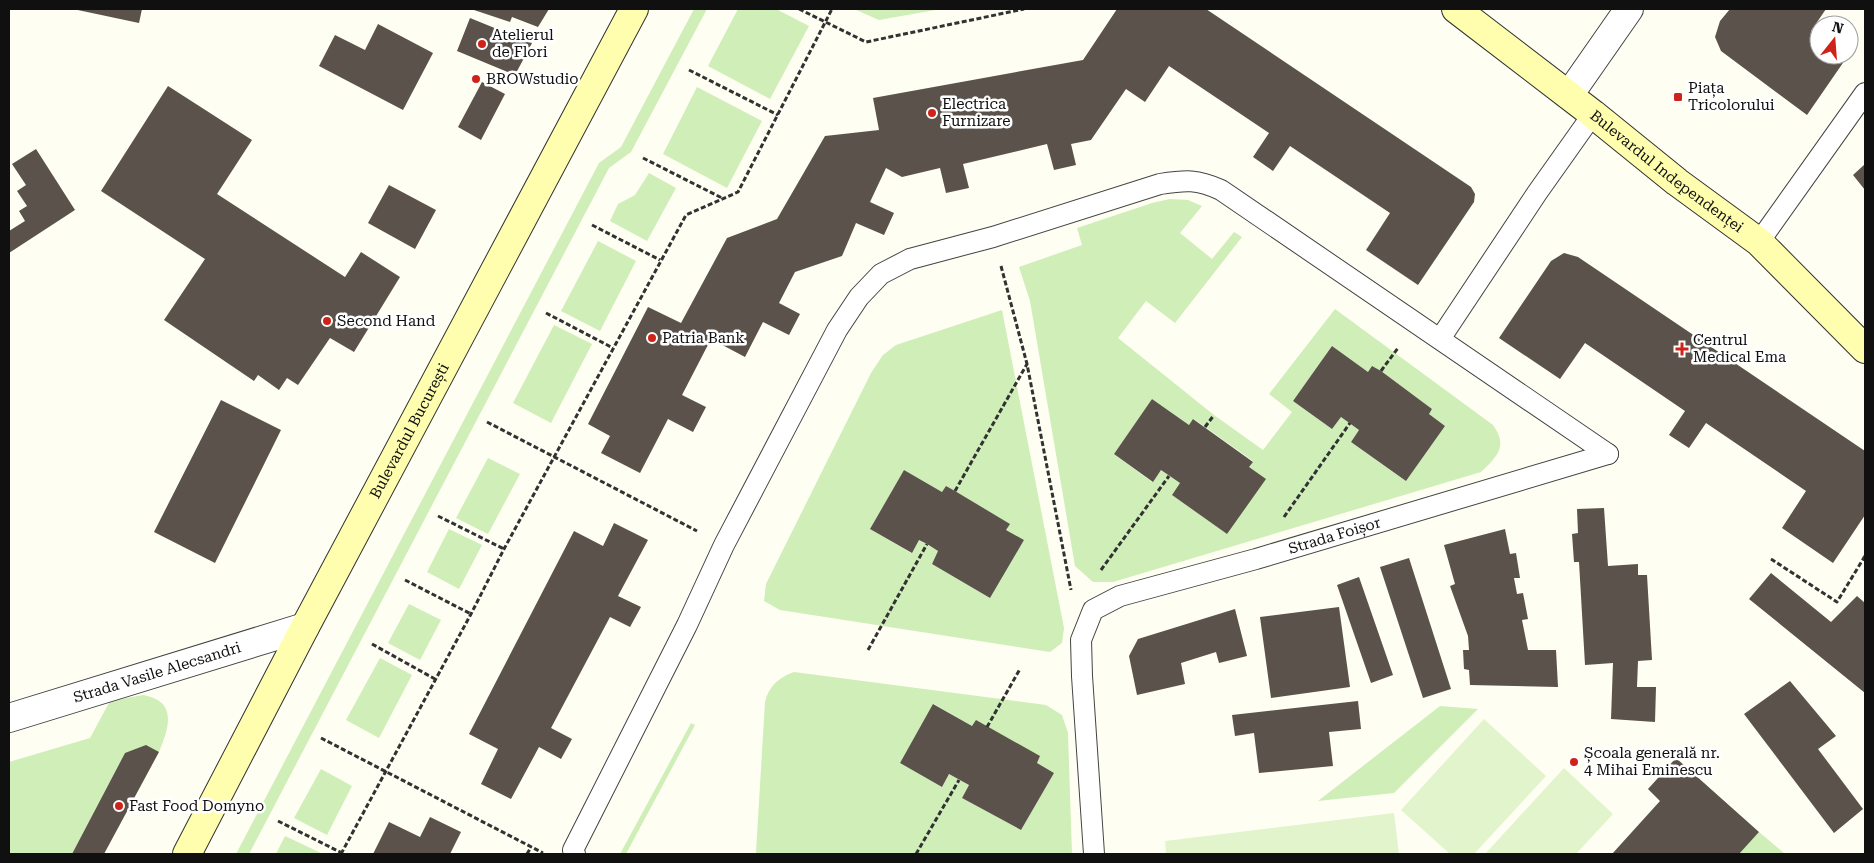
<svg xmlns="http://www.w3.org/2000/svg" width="1874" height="863" font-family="'Roboto Serif',serif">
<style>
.green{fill:#cfeeb8;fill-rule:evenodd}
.pitch{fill:#e2f4cb}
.building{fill:#5a524b}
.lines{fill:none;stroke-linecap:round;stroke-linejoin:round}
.lane-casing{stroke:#434343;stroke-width:22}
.street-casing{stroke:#434343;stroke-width:30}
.secondary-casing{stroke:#323232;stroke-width:30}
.path{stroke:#323232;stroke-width:3;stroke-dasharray:5 2.5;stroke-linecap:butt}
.lane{stroke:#fff;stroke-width:20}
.street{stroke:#fff;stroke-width:28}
.secondary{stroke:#fffeae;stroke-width:28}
.poi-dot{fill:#cf231a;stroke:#fff;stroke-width:2}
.labels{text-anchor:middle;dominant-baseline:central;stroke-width:5;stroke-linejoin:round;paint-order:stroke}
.poi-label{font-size:15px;fill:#101010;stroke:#fff;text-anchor:start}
.street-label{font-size:15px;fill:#101010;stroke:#fff}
</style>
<rect width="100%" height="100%" fill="#fffef3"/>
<!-- green -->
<path class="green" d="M 694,9 L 707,9 L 631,152 L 609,168 L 249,854 L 236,854 L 599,163 L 621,147 Z
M 738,9 L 776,9 L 809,26 L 770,99 L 708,66 Z
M 854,9 L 941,9 L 879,20 Z
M 697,87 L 762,121 L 727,188 L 663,154 Z
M 649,173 L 676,188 L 647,241 L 610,221 L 618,204 L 635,195 Z
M 1170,199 L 1188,200 L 1202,206 L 1180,233 L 1212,259 L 1234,232 L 1242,237 L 1175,323 L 1146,301 L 1118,338 L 1214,415 L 1263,450 L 1292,412 L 1269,394 L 1335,309 L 1493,425 C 1508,446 1498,456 1481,472 L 1113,582 L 1093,582 L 1075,566 L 1030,301 L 1019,267 L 1082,245 L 1077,228 L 1152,203 ZM 1332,346 L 1368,372 L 1381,371 L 1432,409 L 1429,414 L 1445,426 L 1406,481 L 1351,442 L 1359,430 L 1341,417 L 1332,429 L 1293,401 ZM 1152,399 L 1189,425 L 1194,419 L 1253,461 L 1249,467 L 1227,534 L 1172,495 L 1180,483 L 1161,470 L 1152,482 L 1114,454 Z
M 598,241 L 636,261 L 600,331 L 561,311 Z
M 1002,310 L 1064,628 L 1062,643 L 1050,652 L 780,610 L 764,601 L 766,584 L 871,373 L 883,355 L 896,345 ZM 904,470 L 942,492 L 946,486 L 955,491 L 1009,524 L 1006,530 L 1024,540 L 990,598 L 932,564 L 938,551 L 919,540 L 911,553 L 870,529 Z
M 554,325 L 592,344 L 551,423 L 513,403 Z
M 488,458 L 520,474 L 488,534 L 456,518 Z
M 449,529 L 482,545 L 459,589 L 427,572 Z
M 409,604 L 441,620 L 420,660 L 388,643 Z
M 380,658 L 412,675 L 379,738 L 346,720 Z
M 794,672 L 1046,705 L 1062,715 L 1068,733 L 1072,854 L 757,854 L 756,852 L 765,702 C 769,686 778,678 794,672 ZM 934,704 L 972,726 L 1040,756 L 1037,763 L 1054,773 L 1021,830 L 962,798 L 969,785 L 949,774 L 942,787 L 900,763 Z
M 143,695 C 178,701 169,728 159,752 L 125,753 L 72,854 L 9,854 L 9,762 L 90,738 L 110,701 Z
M 1440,706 L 1478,709 L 1394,793 L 1318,801 Z
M 691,723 L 695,725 L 626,854 L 620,854 Z
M 321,769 L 352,786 L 327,835 L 294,818 Z
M 1759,832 L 1785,854 L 1739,854 Z
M 285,836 L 323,854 L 276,854 Z"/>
<!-- pitch -->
<path class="pitch" d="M 1484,719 L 1546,776 L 1474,854 L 1450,854 L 1401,810 Z
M 1564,768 L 1613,814 L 1576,854 L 1485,854 Z
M 1394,813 L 1399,854 L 1166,854 L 1165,841 Z"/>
<!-- building -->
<path class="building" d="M 73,9 L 142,9 L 139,23 Z
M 471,9 L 549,9 L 538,27 L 512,17 L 510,22 Z
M 1117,9 L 1206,9 L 1471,187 L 1475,194 L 1474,202 L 1418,285 L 1366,250 L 1390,213 L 1290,146 L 1273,171 L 1253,157 L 1269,133 L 1169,66 L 1145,102 L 1126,89 L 1091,140 L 1071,144 L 1076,165 L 1054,170 L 1047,144 L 963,164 L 969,188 L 946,193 L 940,168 L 902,177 L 886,168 L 870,202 L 894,213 L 884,235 L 856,223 L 842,256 L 795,272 L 779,303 L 800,314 L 789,335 L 763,322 L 745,357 L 711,339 L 682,395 L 706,407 L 693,432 L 668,419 L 640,473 L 601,453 L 610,436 L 588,424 L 648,307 L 681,323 L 727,238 L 777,219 L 825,136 L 879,130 L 873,98 L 1083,60 Z
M 1730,9 L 1826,9 L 1811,31 L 1819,37 L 1819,55 L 1845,55 L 1847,57 L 1807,115 L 1721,51 L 1715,37 L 1720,21 Z
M 470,18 L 532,43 L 515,75 L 457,51 Z
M 378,24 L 433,53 L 403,110 L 319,66 L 335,35 L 365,50 Z
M 482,82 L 505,94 L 481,140 L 458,127 Z
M 168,86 L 252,140 L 217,194 L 345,277 L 361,252 L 400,277 L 354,352 L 330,338 L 298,385 L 287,378 L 279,390 L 258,375 L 254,381 L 164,320 L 205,259 L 101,191 Z
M 36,149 L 75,210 L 9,253 L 9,231 L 25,221 L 19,211 L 27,206 L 17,191 L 26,185 L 12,164 Z
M 1865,164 L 1865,190 L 1853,175 Z
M 389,185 L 436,210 L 415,249 L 368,223 Z
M 1564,253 L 1578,257 L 1865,451 L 1865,515 L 1833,563 L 1782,528 L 1806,491 L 1706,423 L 1689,448 L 1669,435 L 1685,411 L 1585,343 L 1560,379 L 1499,338 L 1551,261 Z
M 1332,346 L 1368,372 L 1372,366 L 1381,371 L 1432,409 L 1429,414 L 1445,426 L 1406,481 L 1351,442 L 1359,430 L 1341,417 L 1332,429 L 1293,401 Z
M 1152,399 L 1189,425 L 1193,419 L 1253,462 L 1249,467 L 1266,479 L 1227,534 L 1172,495 L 1180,483 L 1161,470 L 1153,482 L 1114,454 Z
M 221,400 L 281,430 L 215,563 L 154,532 Z
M 904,470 L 942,492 L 946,486 L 955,491 L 1010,524 L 1006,530 L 1024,540 L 990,598 L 932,564 L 938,551 L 927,544 L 919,540 L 912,553 L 870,529 Z
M 1604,508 L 1608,566 L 1638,564 L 1638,575 L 1647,575 L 1652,660 L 1638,661 L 1637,687 L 1656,687 L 1655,722 L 1611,719 L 1613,663 L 1585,665 L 1579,562 L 1574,562 L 1572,534 L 1578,533 L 1577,509 Z
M 614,523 L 648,540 L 618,596 L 641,607 L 630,627 L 610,617 L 551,728 L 572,739 L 561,759 L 539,747 L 511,799 L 481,784 L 498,749 L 469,734 L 574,531 L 603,546 Z
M 1505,529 L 1510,554 L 1516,553 L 1520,578 L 1514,578 L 1517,594 L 1523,593 L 1528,619 L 1522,620 L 1528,650 L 1556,650 L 1558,687 L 1470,685 L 1469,670 L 1464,669 L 1463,650 L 1469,650 L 1468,636 L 1450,586 L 1455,584 L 1444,545 Z
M 1409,558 L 1451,689 L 1423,698 L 1380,567 Z
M 1771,573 L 1831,622 L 1857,596 L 1865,603 L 1865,693 L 1749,599 Z
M 1359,577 L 1393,675 L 1371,683 L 1337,585 Z
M 1339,607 L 1350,687 L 1271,698 L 1260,617 Z
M 1235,609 L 1247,656 L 1219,663 L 1216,652 L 1181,663 L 1185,684 L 1137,695 L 1129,656 L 1138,639 Z
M 1790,681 L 1836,736 L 1818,749 L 1863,809 L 1834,833 L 1744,714 Z
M 1358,701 L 1361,729 L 1329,732 L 1333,766 L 1259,773 L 1254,733 L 1235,736 L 1232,715 Z
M 933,704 L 972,726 L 976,720 L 1040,756 L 1037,763 L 1054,773 L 1021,830 L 962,798 L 969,785 L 949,774 L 942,787 L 900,763 Z
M 146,745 L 159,752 L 104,854 L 72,854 L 125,753 Z
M 1676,758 L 1759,832 L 1739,854 L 1612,854 L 1660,801 L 1648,789 Z
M 430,817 L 461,832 L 450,854 L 373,854 L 389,822 L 420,837 Z"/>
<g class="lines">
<!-- lane casing -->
<g class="lane-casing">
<g id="lane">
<path d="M 1759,242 L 1865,93"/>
<path d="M 1440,339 L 1537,193 L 1593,114"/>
<path d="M 575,854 L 573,850 L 687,625 L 724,545 L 837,330 L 859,297 L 881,274 L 910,259 L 993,237 L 1160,184 C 1186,180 1197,179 1221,190 L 1608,454"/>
<path id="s1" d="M 1094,854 L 1082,676 L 1081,640 L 1093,610 L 1120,596 L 1256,559 L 1608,454"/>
</g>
</g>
<!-- street casing -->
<g class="street-casing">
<g id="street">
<path d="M 1569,95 L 1629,9"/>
<path id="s2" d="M 9,718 L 305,627"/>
</g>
</g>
<!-- secondary casing -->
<g class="secondary-casing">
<g id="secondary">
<path id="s3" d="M 1456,9 L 1593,114 L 1677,182 L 1759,242 L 1865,349"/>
<path id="s4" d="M 187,854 L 305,627 L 634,9"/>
</g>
</g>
<!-- path -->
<path class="path" d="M 799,9 L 866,42 L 1024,9
M 689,70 L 778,115
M 643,158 L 722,198
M 592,225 L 660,260
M 1001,266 L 1027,364 L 1071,590
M 546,313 L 613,348
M 1381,371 L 1398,348
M 487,422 L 697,531
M 1205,427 L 1214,415
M 955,491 L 1027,364
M 438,516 L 504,549
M 1284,517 L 1350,423
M 1771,559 L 1837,602 L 1865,556
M 1101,570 L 1169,476
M 405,580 L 471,614
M 372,644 L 435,679
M 868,650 L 927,544
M 987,727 L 1020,669
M 321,738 L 543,853
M 278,821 L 342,853
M 341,854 L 471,614 L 504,549 L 686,215 L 738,192 L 832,9
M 527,854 L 531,847
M 916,854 L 959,780"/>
<!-- lane -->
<use href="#lane" class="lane"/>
<!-- street -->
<use href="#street" class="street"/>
<!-- secondary -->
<use href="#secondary" class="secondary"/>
</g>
<!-- markers -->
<g class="poi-dot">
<circle cx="482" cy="44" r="5"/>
<circle cx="476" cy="79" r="5"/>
<rect x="1673" y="92" width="10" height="10" rx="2.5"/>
<circle cx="932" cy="113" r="5"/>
<circle cx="327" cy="321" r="5"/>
<circle cx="652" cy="338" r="5"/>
<path d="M1679.5 341.5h5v5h5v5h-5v5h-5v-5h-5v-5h5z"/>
<circle cx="1574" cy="762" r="5"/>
<circle cx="119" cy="806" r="5"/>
</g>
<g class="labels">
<!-- poi labels -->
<g class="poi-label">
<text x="492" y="35">Atelierul<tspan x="492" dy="17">de Flori</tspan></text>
<text x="486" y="79">BROWstudio</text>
<text x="1688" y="88">Piața<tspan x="1688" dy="17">Tricolorului</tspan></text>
<text x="942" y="104">Electrica<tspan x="942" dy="17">Furnizare</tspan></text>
<text x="337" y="321">Second Hand</text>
<text x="662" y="338">Patria Bank</text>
<text x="1693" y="340">Centrul<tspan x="1693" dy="17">Medical Ema</tspan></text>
<text x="1584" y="753">Școala generală nr.<tspan x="1584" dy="17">4 Mihai Eminescu</tspan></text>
<text x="129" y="806">Fast Food Domyno</text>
</g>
<!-- street labels -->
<g class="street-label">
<text stroke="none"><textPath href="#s3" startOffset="266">Bulevardul Independenței</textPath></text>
<text stroke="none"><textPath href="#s4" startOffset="478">Bulevardul București</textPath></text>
<text stroke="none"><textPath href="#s1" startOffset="500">Strada Foișor</textPath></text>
<text stroke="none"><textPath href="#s2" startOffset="155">Strada Vasile Alecsandri</textPath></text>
</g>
</g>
<!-- border -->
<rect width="1874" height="863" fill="none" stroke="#101010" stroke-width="20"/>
<!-- north arrow -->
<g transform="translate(1834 40) rotate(17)"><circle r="24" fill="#ffffff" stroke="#9f9f9f"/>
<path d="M0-4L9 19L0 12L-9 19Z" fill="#cf231a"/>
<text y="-8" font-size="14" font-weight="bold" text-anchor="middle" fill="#101010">N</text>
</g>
</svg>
